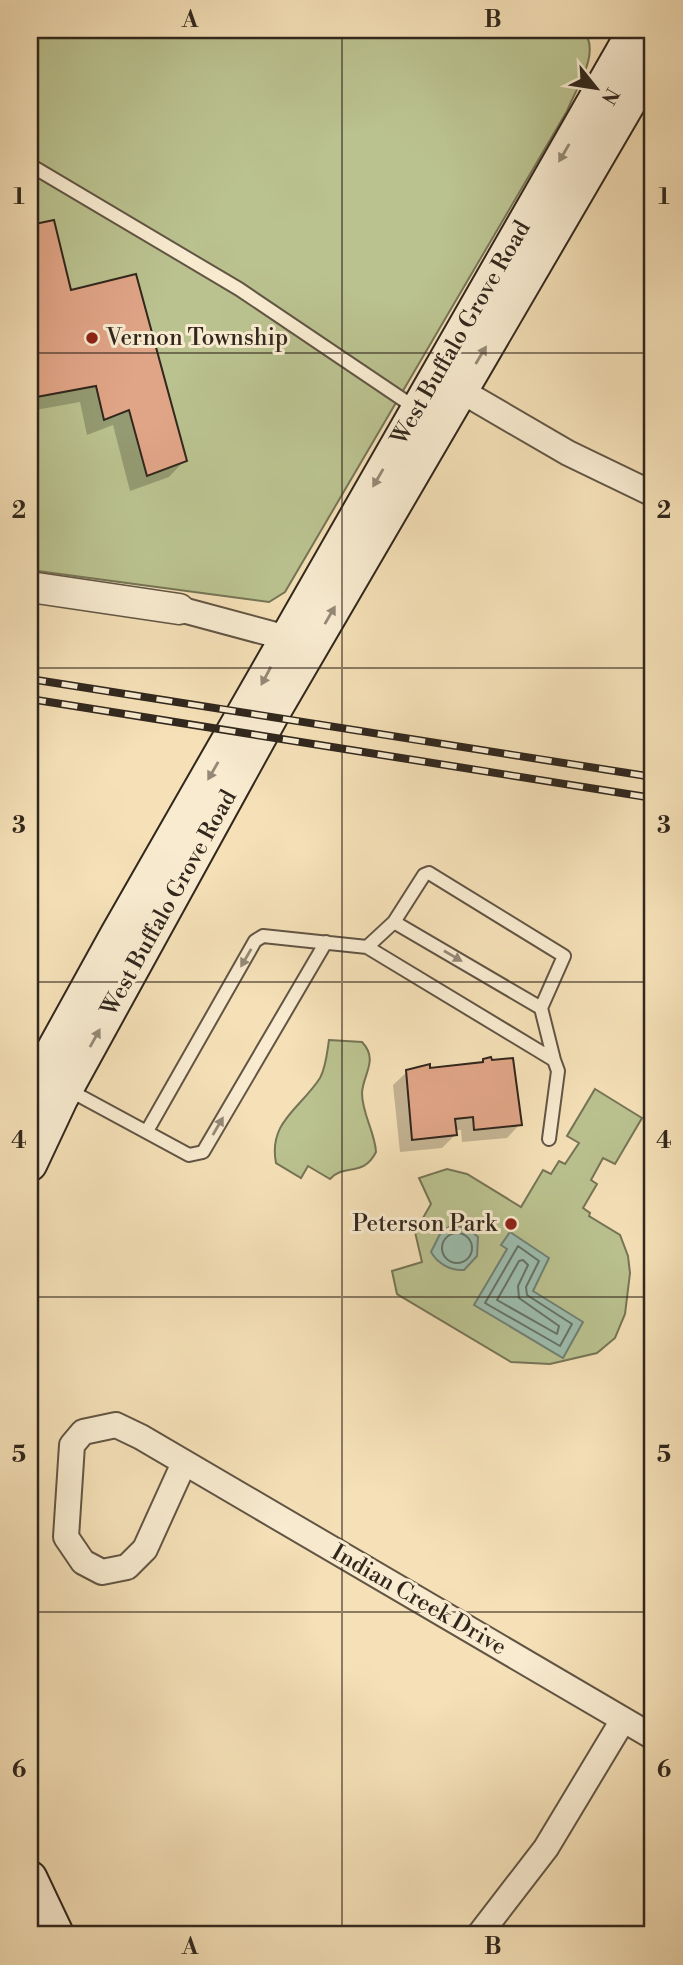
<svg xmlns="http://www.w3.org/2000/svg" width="683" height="1965" font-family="'Libre Bodoni',serif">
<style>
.green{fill:#bac28f;stroke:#767456;stroke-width:2}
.water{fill:#9cbdae;stroke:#718174;stroke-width:2}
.shadow{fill:#0003}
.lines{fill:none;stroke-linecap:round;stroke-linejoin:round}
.shore{stroke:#667266;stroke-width:2}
.building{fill:#e0a587;stroke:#31271d;stroke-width:2}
.service-casing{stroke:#625544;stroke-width:16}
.minor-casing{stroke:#625544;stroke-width:28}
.tertiary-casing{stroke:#625544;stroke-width:33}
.secondary-casing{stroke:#31271d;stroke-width:37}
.service{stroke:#f8ebd0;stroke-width:12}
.minor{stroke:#f8ebd0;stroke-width:24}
.tertiary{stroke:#f8ebd0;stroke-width:30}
.secondary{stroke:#f8ebd0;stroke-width:33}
.rail-casing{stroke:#31271d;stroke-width:8}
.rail{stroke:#f8ebd0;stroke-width:5;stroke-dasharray:16;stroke-linecap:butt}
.oneway{fill:#948976}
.grid{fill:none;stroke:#31271d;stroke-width:2;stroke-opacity:0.55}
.poi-dot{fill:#8f2418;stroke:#f8ebd0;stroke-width:2.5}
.labels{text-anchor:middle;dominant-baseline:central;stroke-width:6;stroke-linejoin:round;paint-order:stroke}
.street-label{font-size:23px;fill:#31271d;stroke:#f8ebd0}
.poi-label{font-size:23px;fill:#31271d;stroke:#f8ebd0;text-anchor:start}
.neatline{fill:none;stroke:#31271d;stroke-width:2.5}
.grid-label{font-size:23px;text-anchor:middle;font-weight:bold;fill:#31271d}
</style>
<rect width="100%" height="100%" fill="#f5e0b7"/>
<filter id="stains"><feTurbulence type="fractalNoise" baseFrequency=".00286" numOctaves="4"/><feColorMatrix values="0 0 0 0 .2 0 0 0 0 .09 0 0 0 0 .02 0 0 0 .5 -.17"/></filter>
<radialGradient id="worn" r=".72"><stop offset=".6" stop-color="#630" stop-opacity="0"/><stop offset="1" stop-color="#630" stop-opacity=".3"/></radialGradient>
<!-- green -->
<path class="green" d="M 30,30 L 583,30 C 602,52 576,88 567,111 L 285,592 L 269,602 L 30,570 Z
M 329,1040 L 362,1042 C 379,1060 363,1074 362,1093 C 362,1114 375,1132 376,1152 C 363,1178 344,1163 330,1179 L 308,1166 L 301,1178 L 276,1163 C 268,1122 300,1109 320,1078 C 326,1067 327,1053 329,1040 Z
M 595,1089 L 642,1118 L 615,1164 L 603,1158 L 591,1180 L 597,1184 L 583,1208 L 590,1213 L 589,1216 L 620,1235 L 628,1256 L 630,1273 L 625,1314 L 615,1338 L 597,1353 L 550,1364 L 511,1362 L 397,1294 L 392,1271 L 422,1262 L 415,1232 L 431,1204 L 419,1178 L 447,1169 L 467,1174 L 521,1207 L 543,1170 L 551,1174 L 559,1161 L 565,1164 L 579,1143 L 567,1136 Z"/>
<!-- water -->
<path class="water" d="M 449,1227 L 466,1227 L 478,1237 L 477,1256 L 464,1270 C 451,1271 438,1264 431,1252 L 441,1232 Z
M 510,1232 L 549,1258 L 533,1291 L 583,1322 L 563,1358 L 474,1305 L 507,1249 L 501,1245 Z"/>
<!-- shadow -->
<path class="shadow" d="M 53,222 L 70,292 L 185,460 L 169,477 L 130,491 L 113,425 L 87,435 L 80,402 L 30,411 L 30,226 Z
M 484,1061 L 520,1124 L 507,1138 L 462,1142 L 461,1130 L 454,1130 L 455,1135 L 442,1148 L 400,1152 L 393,1085 L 407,1072 L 480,1064 Z"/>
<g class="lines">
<!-- shore -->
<path class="shore" d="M442 1248a15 15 0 1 1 30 0a15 15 0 1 1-30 0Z
M 518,1246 L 539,1261 L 526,1287 L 527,1295 L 572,1324 L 560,1346 L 485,1303 Z
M 523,1260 L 528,1265 L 518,1286 L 519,1298 L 559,1326 L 557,1334 L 497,1300 L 519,1261 Z"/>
</g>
<!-- building -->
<path class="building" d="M 54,220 L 71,290 L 136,274 L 187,461 L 147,476 L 129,410 L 104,420 L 96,386 L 31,398 L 30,225 Z
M 491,1057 L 492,1060 L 513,1058 L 522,1125 L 474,1130 L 473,1117 L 455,1119 L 457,1135 L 412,1140 L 406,1070 L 430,1064 L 430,1068 L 483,1062 L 483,1059 Z"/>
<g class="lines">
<!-- service casing -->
<g class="service-casing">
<path id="service" d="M 30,165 L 239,289 L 417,409
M 367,947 L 554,1060 L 558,1071 L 549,1139
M 541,1008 L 554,1060
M 67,1089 L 189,1155 L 203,1152 L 326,942
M 147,1131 L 255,941 L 263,936 L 367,947 L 394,922 L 424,875 L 429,873 L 564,956 L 541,1008 L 394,922"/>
</g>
<!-- minor casing -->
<g class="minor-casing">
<path id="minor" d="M 446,382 L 568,453 L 653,494
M 179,609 L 302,642
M 184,1463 L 145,1549 L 127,1567 L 102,1572 L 83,1562 L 66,1537 L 72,1445 L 83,1432 L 116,1425 L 141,1437 L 653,1737
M 479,1935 L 546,1848 L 623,1720"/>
</g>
<!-- tertiary casing -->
<g class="tertiary-casing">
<path id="tertiary" d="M 30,587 L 179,609"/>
</g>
<!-- secondary casing -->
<g class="secondary-casing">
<path id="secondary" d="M 30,1099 L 43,1069 L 117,935 L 635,30
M 30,1164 L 61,1098 L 271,716 L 653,61
M 30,1878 L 57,1935"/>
</g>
<!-- service -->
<use href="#service" class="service"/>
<!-- minor -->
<use href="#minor" class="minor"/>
<!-- tertiary -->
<use href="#tertiary" class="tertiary"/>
<!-- secondary -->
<use href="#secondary" class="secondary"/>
<!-- rail casing -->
<g class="rail-casing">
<path id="rail" d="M 30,679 L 653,777
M 30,699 L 653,798"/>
</g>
<!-- rail -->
<use href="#rail" class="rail"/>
</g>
<!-- one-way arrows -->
<defs><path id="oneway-solid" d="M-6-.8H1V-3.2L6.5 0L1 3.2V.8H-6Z" transform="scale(1.75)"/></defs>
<g class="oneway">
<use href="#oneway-solid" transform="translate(564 153) rotate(120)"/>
<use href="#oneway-solid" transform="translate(481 355) rotate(-59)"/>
<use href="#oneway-solid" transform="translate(378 478) rotate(120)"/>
<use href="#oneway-solid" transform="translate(330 615) rotate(-60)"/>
<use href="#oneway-solid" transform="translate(266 676) rotate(118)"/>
<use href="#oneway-solid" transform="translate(213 771) rotate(120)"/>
<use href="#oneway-solid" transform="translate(453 956) rotate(30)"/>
<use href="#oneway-solid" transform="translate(246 958) rotate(120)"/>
<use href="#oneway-solid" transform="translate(95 1038) rotate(-61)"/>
<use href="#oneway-solid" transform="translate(218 1126) rotate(-60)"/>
</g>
<!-- grid -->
<path class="grid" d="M 342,30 L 342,1935M 30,353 L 653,353M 30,668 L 653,668M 30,982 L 653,982M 30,1297 L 653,1297M 30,1612 L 653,1612"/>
<!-- markers -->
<g class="poi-dot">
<circle cx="92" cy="338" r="7"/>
<circle cx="511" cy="1224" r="7"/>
</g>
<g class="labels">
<!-- street labels -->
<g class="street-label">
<text transform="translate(461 333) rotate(-60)">West Buffalo Grove Road</text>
<text transform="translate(169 903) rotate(-61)">West Buffalo Grove Road</text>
<text transform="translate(419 1600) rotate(30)">Indian Creek Drive</text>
</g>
<!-- poi labels -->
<g class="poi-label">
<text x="106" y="338">Vernon Township</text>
<text x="497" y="1224" text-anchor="end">Peterson Park</text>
</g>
</g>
<!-- margin -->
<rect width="683" height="1965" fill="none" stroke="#f5e0b7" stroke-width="77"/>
<!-- north arrow -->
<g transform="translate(596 88) rotate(120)" stroke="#f8ebd0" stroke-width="5" paint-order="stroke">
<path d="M0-5L12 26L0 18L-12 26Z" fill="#31271d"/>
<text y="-10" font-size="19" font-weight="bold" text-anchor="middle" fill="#31271d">N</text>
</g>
<rect x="38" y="38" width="606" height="1888" class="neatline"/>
<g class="grid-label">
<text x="190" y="27">A</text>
<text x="493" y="27">B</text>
<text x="19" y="204">1</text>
<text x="664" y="204">1</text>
<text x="19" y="518">2</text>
<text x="664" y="518">2</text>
<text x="19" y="833">3</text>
<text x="664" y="833">3</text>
<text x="19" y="1148">4</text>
<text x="664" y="1148">4</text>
<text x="19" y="1462">5</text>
<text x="664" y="1462">5</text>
<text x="19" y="1777">6</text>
<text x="664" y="1777">6</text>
<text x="190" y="1954">A</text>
<text x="493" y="1954">B</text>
</g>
<rect width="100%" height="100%" filter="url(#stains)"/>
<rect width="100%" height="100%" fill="url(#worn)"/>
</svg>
